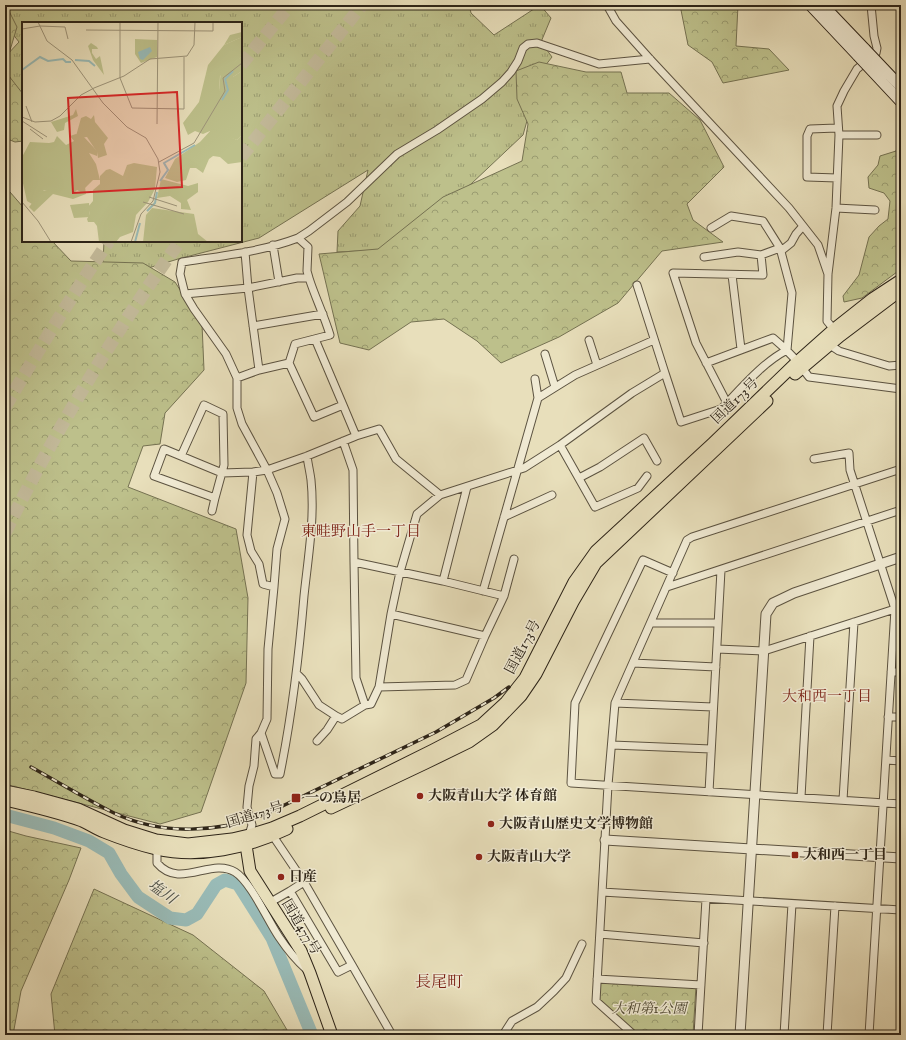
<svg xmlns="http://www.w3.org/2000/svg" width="906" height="1040" font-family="'IM FELL English','Noto Serif JP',serif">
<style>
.grass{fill:url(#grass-tufts);stroke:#757252}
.forest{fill:url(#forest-crowns);stroke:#757252}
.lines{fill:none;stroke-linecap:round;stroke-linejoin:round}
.river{stroke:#99bbb7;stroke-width:13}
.motorway-tunnel{stroke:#c3ba9a;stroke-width:13;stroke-dasharray:13 6;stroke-linecap:butt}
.minor-casing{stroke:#5c5341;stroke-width:9}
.tertiary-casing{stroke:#5c5341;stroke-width:11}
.secondary-casing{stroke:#2d2418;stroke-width:12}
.trunk-casing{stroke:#2d2418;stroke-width:13}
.minor{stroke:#f0ead3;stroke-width:7}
.tertiary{stroke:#f0ead3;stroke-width:9}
.secondary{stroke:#f0ead3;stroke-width:10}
.trunk{stroke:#e8dfbb;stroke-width:11}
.rail-casing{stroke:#2d2418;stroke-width:3.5}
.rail{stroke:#f0ead3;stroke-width:2;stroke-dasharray:6;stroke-linecap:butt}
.secondary-bridge-casing{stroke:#2d2418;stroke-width:12;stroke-linecap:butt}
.secondary-bridge{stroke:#f0ead3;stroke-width:10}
.poi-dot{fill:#8f2418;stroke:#f0ead3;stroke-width:1.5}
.labels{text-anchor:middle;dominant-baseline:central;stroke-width:3;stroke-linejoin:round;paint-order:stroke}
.street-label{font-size:14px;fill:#2d2418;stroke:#f0ead3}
.poi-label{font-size:14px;font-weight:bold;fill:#2d2418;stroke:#f0ead3;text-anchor:start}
.park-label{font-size:14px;font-style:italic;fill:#514b35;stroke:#f0ead3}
.neighbourhood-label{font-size:15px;fill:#7a1f14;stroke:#f0ead3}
.water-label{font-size:15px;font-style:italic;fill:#4d5148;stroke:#f0ead3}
.quarter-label{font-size:16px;fill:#7a1f14;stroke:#f0ead3}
.inset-river{fill:none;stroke:#99bbb7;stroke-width:2}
.inset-road{fill:none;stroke:#9d947a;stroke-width:1}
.view{fill:#d62828;fill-opacity:0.15;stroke:#d62828;stroke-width:2}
.inset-edge{fill:none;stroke:#2d2418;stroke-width:2}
</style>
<defs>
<pattern id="grass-tufts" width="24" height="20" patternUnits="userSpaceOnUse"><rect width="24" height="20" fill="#bdc08b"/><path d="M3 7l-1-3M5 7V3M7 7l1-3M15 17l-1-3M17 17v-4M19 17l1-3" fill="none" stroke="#9a9c71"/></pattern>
<pattern id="forest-crowns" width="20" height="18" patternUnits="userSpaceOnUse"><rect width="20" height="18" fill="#bdc08b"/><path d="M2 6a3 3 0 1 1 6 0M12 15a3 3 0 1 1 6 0" fill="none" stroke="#9a9c71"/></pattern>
</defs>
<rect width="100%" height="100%" fill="#e8dfbb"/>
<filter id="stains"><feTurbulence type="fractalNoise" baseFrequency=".005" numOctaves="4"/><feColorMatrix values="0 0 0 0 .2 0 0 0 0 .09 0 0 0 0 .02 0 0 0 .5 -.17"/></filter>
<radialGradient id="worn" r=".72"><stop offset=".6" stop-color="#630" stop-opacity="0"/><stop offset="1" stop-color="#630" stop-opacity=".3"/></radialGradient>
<!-- grass -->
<path class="grass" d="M 5,5 L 469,5 L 471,13 L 494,35 L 540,5 L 551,18 L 541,42 L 552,57 L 541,71 L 523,135 L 471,184 L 381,250 L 337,252 L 338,231 L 360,206 L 368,170 L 259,238 L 178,259 L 122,276 L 103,264 L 104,241 L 241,241 L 241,23 L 23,23 L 23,110 L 5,88 L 5,57 L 19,42 L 5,24 Z"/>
<!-- forest -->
<path class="forest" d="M 5,5 L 6,5 L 17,27 L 5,67 Z
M 680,5 L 738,5 L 736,46 L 769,49 L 789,70 L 723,83 L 712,62 L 688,45 Z
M 539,62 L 586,72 L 621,72 L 627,93 L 669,93 L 700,120 L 724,167 L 687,204 L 693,220 L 723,242 L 662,251 L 618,303 L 559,337 L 501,363 L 477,341 L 444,319 L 411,322 L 369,350 L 340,343 L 319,254 L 378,249 L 443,197 L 522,161 L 528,124 L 517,99 L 516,71 Z
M 5,71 L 23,94 L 23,141 L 15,142 L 5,138 Z
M 901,141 L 901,269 L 862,298 L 844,302 L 843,296 L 859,275 L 869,237 L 879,226 L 888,219 L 890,201 L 884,193 L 869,188 L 868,177 L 878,165 L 880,156 L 896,151 Z
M 5,191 L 10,192 L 23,207 L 23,241 L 52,241 L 71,261 L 143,263 L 175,282 L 202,324 L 204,370 L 165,413 L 160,444 L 143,446 L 128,487 L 236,529 L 248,598 L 246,683 L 201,812 L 160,824 L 5,784 Z
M 901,612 L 901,669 L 898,668 L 895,665 L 898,613 Z
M 5,830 L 26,836 L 81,848 L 69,880 L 21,991 L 13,1035 L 5,1035 Z
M 94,889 L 193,935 L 264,991 L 290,1035 L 55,1035 L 51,994 Z
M 599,980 L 696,986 L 693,1035 L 638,1035 L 598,999 Z"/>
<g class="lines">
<!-- river -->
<path class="river" d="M 5,815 L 54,828 L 89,841 L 109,853 L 121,874 L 138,897 L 170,918 L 186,920 L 197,914 L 216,885 L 225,880 L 238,884 L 272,938 L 312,1035"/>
<!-- motorway-tunnel -->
<path class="motorway-tunnel" d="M 241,65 L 290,5
M 241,157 L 362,5
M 5,407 C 38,351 72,295 109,241
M 5,533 C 55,431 114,333 180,241"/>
<!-- minor casing -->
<g class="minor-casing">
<path id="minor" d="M 607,5 L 616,21 L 650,59 L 789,208 L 818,245 L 828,274
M 839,135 L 877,135
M 837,178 L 807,177 L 807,136 L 810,129 L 837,128
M 836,208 L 875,210
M 711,228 L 731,216 L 763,221 L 780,248
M 298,238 L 309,231 L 347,202 L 397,154 L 437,130 L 482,99 L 502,82 L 511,72 L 518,61 L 523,48 L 528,44 L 537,43 L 599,64 L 650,59
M 273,245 L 279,282
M 781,251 L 791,243 L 796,234 L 803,226
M 245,252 L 248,288 L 259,370
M 704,257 L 738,252 L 761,255
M 732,275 L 741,349
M 637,285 L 665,373
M 185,294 L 248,288 L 297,278 L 309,278 C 315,297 324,315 330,335 L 295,344 L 289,363 L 259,370 L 237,378 L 237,408 L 242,424 L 267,470 L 277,493 L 285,519 L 277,549 L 274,587 L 268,649 L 267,719 L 261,733 L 256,739 L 254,766 L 249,786 L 247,807 L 252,825 L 249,835
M 253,326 L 323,314
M 836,332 L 827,321 L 828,274 L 836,208 L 839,135 L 837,106 L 844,91 L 857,69 L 876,53 L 877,48 L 874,36 L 871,5
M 589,340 L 597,365
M 830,345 L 839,351 L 889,366 L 901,365
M 545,354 L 555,387
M 289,363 L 314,417 L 343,405 L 315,339
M 706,363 L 773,338 C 789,351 797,361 809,377 L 901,389
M 237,378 L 226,354 L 194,309 L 185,294 L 180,274 L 182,262 C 221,256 261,252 298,238 L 308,247 L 307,271 L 309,278
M 538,398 L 575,375 L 654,340
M 356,436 L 379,429 L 396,459 L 440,495
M 560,445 L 595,507 L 638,488 L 647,476
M 181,456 L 204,405 L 223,414 L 224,465 L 215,498
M 814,459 L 849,453 L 850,470 L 895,609 L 869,1035
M 253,472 L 247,535 L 251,551 L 259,564 L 263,584 L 274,587
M 579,478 L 600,467 L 644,438 L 657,461
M 212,511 L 215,498 L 154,476 L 164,449 L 222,473 L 253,472 L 267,470 L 307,456 L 356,436 L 343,405
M 504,517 L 552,495
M 354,562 L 356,678 L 365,705
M 673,573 L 643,560 L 575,703 L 571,783 L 901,804
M 443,581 L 467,487
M 667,587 L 901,510
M 483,591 L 538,398 L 535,379
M 504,596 L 514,559
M 391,614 L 485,636
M 651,623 L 718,623
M 717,649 L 764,651 L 901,607
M 633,663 L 716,667
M 891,672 L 901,672
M 297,674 L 302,679 L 319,705 L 336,716
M 379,687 L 391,614 L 400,572 L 417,514 L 440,495 L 524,468 L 560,445 L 632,393 L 665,373 L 681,422 L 721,409 L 727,403 L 696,343 L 673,273 L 763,275 L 761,255 L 780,248 L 792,293 L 787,350 C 764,362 745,384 727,403
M 615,703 L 713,707
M 888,717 L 901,717
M 261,733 L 275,774 L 280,774 C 292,715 299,656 304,596 C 308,558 315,518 311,480 C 310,472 308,464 307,456
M 317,741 L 327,730 L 336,716 L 342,719 L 365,705 L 371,704 L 379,687 L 455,685 L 466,680 L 485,636 L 504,596 L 443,581 L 354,562 L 353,470 L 343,441
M 612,745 L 711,749
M 886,760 L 901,761
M 709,792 L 721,570
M 801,797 L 810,636
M 843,800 L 854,622
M 273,836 L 304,882 L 352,965 L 338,972 L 290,891 L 304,882
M 157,849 L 157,863 C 180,890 211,857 235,872 C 251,882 268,921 279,937 C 287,949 297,961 307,970
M 602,892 L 901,910
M 269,903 L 290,891
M 600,934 L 704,943
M 352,965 L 392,1035
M 597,979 L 701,985
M 503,1035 L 512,1021 L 537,1007 L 554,991 L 566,978 L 582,944
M 634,1035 L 596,1001 L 608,785 L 615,703 L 687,540 L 692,537 L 901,469
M 698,1035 L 706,899
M 784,1035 L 792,904
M 827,1035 L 835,906"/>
</g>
<!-- tertiary casing -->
<g class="tertiary-casing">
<path id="tertiary" d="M 605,840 L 901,858
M 740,1035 L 766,614 L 773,603 L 794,593 L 901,557"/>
</g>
<!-- secondary casing -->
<g class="secondary-casing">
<path id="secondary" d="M 810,5 L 858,56
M 823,5 L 865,49"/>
</g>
<!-- trunk casing -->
<g class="trunk-casing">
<path id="trunk" d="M 795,374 L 840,336 L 901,290
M 5,791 L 34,797 L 78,809 L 124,830 L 156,840 L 188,844 L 232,839 L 249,835 L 272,828 L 300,816 L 433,750 L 481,725 L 506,702 L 525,678 L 574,582 L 596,551 L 713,443 L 798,361 L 834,329 L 872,299 L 901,280
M 5,800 C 31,806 57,812 82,821 C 89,824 96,829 104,832 C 119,838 140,845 156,849 C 200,859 247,848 287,829
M 331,808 L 426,763 L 469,742 L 493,725 L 521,696 L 536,674 L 573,602 L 596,563 L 767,401
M 248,839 L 246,845 L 250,871 L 301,951 L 310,973 L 332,1035"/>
</g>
<!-- minor -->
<use href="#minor" class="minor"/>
<!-- tertiary -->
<use href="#tertiary" class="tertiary"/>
<!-- secondary -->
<use href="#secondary" class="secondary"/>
<!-- trunk -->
<use href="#trunk" class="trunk"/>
<!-- rail casing -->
<g class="rail-casing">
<path id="rail" d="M 31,767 C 58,782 86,799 114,813 C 162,836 220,833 268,813 L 436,732 L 494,698 L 509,687"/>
</g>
<!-- rail -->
<use href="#rail" class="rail"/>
<!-- secondary-bridge casing -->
<g class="secondary-bridge-casing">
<path id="secondary-bridge" d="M 865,49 L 901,87
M 858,56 L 901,102"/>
</g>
<!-- secondary-bridge -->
<use href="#secondary-bridge" class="secondary-bridge"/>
</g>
<!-- markers -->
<g class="poi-dot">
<circle cx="420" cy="796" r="4"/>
<rect x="291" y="793" width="10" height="10" rx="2"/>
<circle cx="491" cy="824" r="4"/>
<rect x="791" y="851" width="8" height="8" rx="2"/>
<circle cx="479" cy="857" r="4"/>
<circle cx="281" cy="877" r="4"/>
</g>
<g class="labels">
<!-- street labels -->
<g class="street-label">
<text transform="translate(735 401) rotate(-44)">国道173号</text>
<text transform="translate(523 647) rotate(-62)">国道173号</text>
<text transform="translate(255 815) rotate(-17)">国道173号</text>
<text transform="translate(301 927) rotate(59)">国道477号</text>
</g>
<!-- poi labels -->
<g class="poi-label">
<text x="428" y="796">大阪青山大学 体育館</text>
<text x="305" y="798">一の鳥居</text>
<text x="499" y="824">大阪青山歴史文学博物館</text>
<text x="803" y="855">大和西一丁目</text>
<text x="487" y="857">大阪青山大学</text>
<text x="289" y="877">日産</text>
</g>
<!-- park labels -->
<g class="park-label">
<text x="649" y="1009">大和第1公園</text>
</g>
<!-- neighbourhood labels -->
<g class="neighbourhood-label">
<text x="361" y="531">東畦野山手一丁目</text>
<text x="827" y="696">大和西一丁目</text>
</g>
<!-- water labels -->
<g class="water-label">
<text transform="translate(162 892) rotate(35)">塩川</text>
</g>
<!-- quarter labels -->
<g class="quarter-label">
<text x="439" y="983">長尾町</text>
</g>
</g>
<!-- overview -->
<g transform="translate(22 22)">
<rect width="220" height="220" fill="#e8dfbb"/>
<path d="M 220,15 L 220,34 L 198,54 L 197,69 L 204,55 L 211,55 L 220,49 L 220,113 L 215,118 L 188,109 L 181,112 L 173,109 L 166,113 L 161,101 L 177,80 L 186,43 L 202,23 ZM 54,112 L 62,115 L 75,129 L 75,134 L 67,131 L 74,142 L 78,158 L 71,158 L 59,170 L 55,168 L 51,172 L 22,168 L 10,182 L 5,179 L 0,157 L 0,135 L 8,120 L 27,121 L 32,120 L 35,114 L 44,123 L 52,119 L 48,114 Z" fill="#bdc08b"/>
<path d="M 220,10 L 220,15 L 202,23 L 208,13 ZM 113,17 L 135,18 L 135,35 L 119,41 L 113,32 ZM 69,21 L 75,25 L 76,27 L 70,27 L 70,31 L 74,37 L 78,34 L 82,53 L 71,38 L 66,24 ZM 220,34 L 220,49 L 211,55 L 204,55 L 202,58 L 205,64 L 197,69 L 199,47 L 209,43 ZM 54,87 L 56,94 L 43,101 L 42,108 L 35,110 L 29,100 L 51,93 ZM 72,93 L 73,100 L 86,116 L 82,122 L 85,133 L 76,136 L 75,130 L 65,115 L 55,116 L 54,114 L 59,96 L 64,94 L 69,97 ZM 190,107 L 215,118 L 220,113 L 220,140 L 206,142 L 198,135 L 191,134 L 187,137 L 181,151 L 174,146 L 168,146 L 164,158 L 155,160 L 143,156 L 153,137 L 178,120 ZM 112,141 L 135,145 L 133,167 L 126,180 L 114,193 L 111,210 L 98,215 L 94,220 L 77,220 L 75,204 L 72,200 L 66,200 L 65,197 L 68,192 L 66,185 L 71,179 L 71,168 L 78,162 L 78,154 L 84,148 L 88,147 L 101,154 L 105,143 ZM 139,157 L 166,164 L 176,161 L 176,170 L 165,178 L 169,188 L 159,187 L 159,181 L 148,174 L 135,176 ZM 63,165 L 64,172 L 51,177 L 31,172 L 12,190 L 7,185 L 20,169 L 25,168 L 45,166 L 48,168 L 44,170 L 48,171 L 58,170 ZM 130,186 L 172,192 L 176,212 L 186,220 L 121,220 L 124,193 Z" fill="#bdc08b"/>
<path d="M 67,181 L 68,195 L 52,196 L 48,183 Z" fill="#bdc08b"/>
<path d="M 128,25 L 130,29 L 121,38 L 118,37 L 116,30 Z" fill="#99bbb7"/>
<path class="inset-river" d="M 53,38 L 67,39 L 73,44M 0,48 L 18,35 L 26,39 L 41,37 L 44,40 L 49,40M 200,78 L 206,68 L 203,57 L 211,49M 138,159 L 146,148 L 142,141 L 173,123M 125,189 L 133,181 L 135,170M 113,220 L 118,201"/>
<path class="inset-road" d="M 16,0 L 25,19 L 50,38 L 81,81 L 105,105 L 124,116 L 136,137 L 138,150 L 131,179 L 119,192 L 109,220M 98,0 L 98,56 L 110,86 L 162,87 L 162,35M 0,7 L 18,4 L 43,5 L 46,17M 64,8 L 191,9 L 191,0M 72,66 L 102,54 L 128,37 L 165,34 L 172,23 L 173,0M 4,84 L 10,100M 0,95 L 13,100 L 29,99 L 38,94 L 59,73 L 72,66M 0,99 L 25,115M 135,102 L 136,0M 8,107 L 21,117M 137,140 L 172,121 L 203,69 L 201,56 L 220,41M 127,175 L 155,184M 0,180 L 16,199 L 29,220M 121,180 L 162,192"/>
<path class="view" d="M 155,70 L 160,165 L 51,171 L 46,76 Z"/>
<rect width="220" height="220" class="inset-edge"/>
</g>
<!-- margin -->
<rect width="906" height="1040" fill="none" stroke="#e8dfbb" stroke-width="20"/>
<rect x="6" y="6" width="894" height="1028" fill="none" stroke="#2d2418" stroke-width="2"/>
<rect x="10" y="10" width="886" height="1020" fill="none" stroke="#2d2418"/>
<rect width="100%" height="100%" filter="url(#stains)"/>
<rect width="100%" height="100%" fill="url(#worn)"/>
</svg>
